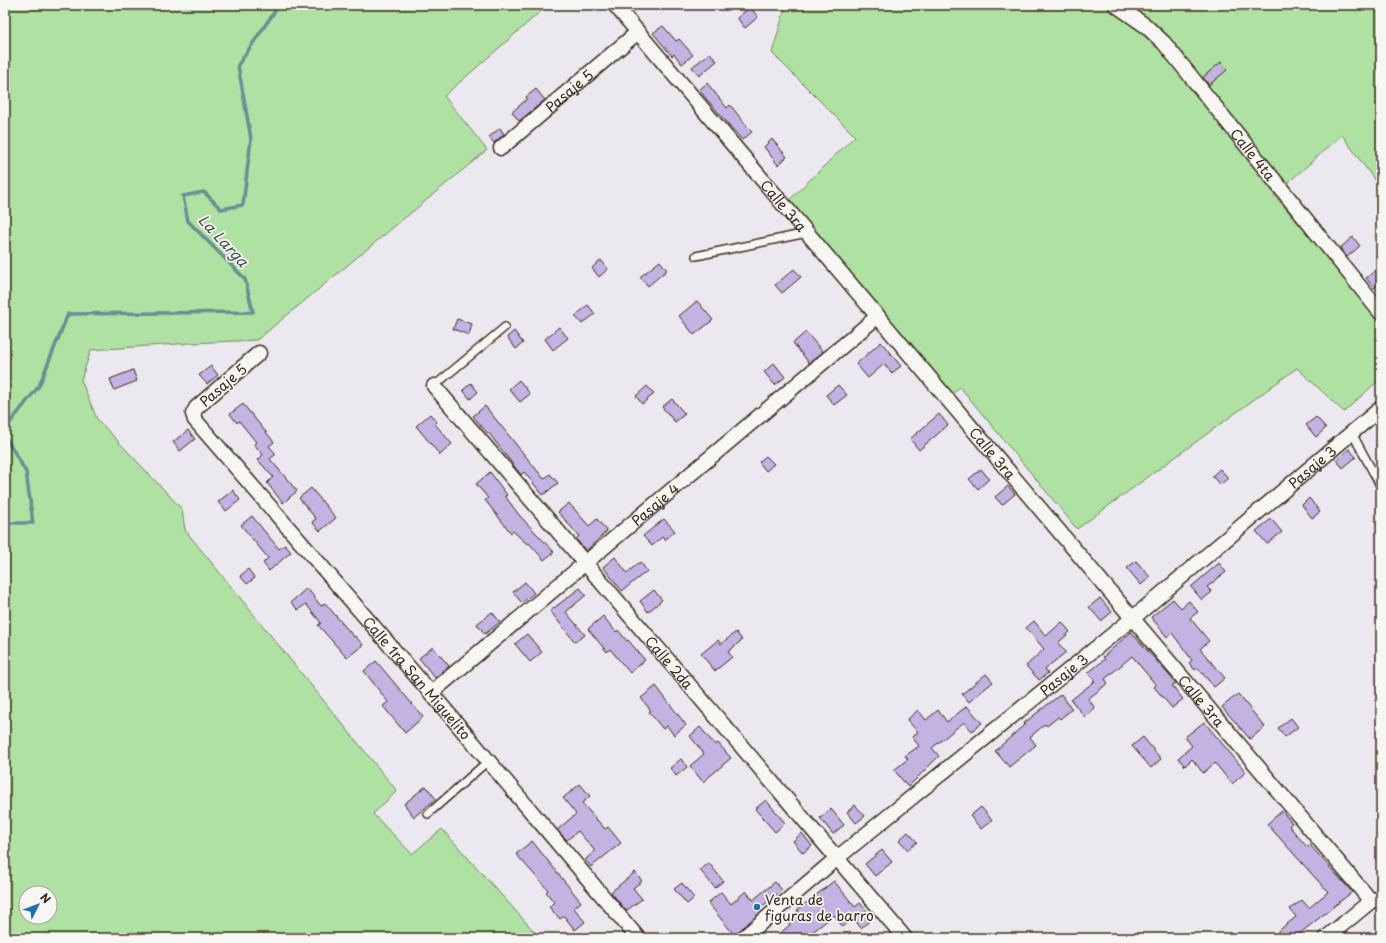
<svg xmlns="http://www.w3.org/2000/svg" width="1386" height="943" font-family="'Playpen Sans',sans-serif">
<style>
.green{fill:#aee1a2;stroke:#748660;fill-rule:evenodd}
.lines{fill:none;stroke-linecap:round;stroke-linejoin:round}
.stream{stroke:#678f93;stroke-width:3.5}
.building{fill:#c3b2e2;stroke:#3b2a1e}
.lane-casing{stroke:#3b2a1e;stroke-width:10}
.street-casing{stroke:#3b2a1e;stroke-width:17}
.lane{stroke:#f6f6f2;stroke-width:7}
.street{stroke:#f6f6f2;stroke-width:14}
.poi-dot{fill:#1f6fb2;stroke:#f6f6f2;stroke-width:1.5}
.labels{text-anchor:middle;dominant-baseline:central;stroke-width:3.5;stroke-linejoin:round;paint-order:stroke}
.street-label{font-size:14px;fill:#3b2a1e;stroke:#f6f6f2}
.poi-label{font-size:14px;fill:#3b2a1e;stroke:#f6f6f2;text-anchor:start}
.water-label{font-size:15px;font-style:italic;fill:#4d544f;stroke:#f6f6f2}
</style>
<rect width="100%" height="100%" fill="#ece8ef"/>
<filter id="ink" filterUnits="userSpaceOnUse"><feTurbulence type="fractalNoise" baseFrequency=".025" numOctaves="2"/><feDisplacementMap in="SourceGraphic" scale="8" xChannelSelector="R" yChannelSelector="G"/><feConvolveMatrix kernelMatrix="1 2 1 2 8 2 1 2 1" color-interpolation-filters="sRGB"/></filter>
<g filter="url(#ink)">
<!-- green -->
<path class="green" d="M 5,5 L 548,5 L 444,96 L 487,150 L 257,340 L 192,343 L 91,350 L 81,380 L 97,419 L 182,509 L 185,530 L 397,791 L 373,814 L 412,854 L 442,829 L 540,938 L 5,938 ZM 26,893 L 50,893 L 50,917 L 26,917 Z
M 786,5 L 1381,5 L 1381,189 L 1342,135 L 1274,195 L 1381,319 L 1381,378 L 1344,412 L 1297,368 L 1077,529 L 960,387 L 949,397 L 781,208 L 855,136 L 772,53 Z"/>
<g class="lines">
<!-- stream -->
<path class="stream" d="M 5,429 L 39,386 L 68,314 L 253,312 L 245,279 L 188,221 L 183,196 L 204,192 L 221,209 L 243,205 L 251,139 L 238,65 L 279,5
M 5,436 L 26,472 L 33,523 L 5,523"/>
</g>
<!-- building -->
<path class="building" d="M 750,7 L 758,17 L 745,28 L 737,18 Z
M 663,26 L 676,41 L 679,39 L 693,55 L 682,64 L 674,54 L 672,56 L 653,33 Z
M 710,53 L 717,61 L 699,76 L 692,67 Z
M 1221,62 L 1227,70 L 1209,85 L 1203,77 Z
M 707,83 L 727,108 L 730,105 L 752,132 L 742,140 L 699,90 Z
M 536,89 L 545,100 L 519,121 L 512,112 L 527,99 L 526,97 Z
M 500,128 L 504,134 L 494,143 L 489,137 Z
M 772,139 L 787,157 L 778,165 L 764,147 Z
M 1353,237 L 1360,246 L 1347,257 L 1340,248 Z
M 601,260 L 608,269 L 599,277 L 592,268 Z
M 660,261 L 667,270 L 648,286 L 640,277 Z
M 1381,266 L 1381,283 L 1374,288 L 1366,278 Z
M 794,269 L 801,277 L 782,293 L 775,285 Z
M 697,301 L 713,320 L 694,335 L 679,316 Z
M 588,305 L 595,314 L 582,324 L 575,316 Z
M 457,319 L 472,324 L 469,335 L 453,329 Z
M 559,327 L 568,338 L 553,350 L 545,339 Z
M 514,331 L 523,343 L 516,349 L 507,337 Z
M 806,332 L 823,352 L 809,363 L 793,343 Z
M 881,342 L 901,366 L 892,373 L 884,364 L 868,378 L 856,364 Z
M 774,363 L 785,377 L 775,385 L 764,372 Z
M 211,366 L 218,375 L 207,384 L 199,375 Z
M 133,370 L 137,381 L 114,390 L 110,379 Z
M 519,380 L 530,394 L 520,402 L 509,389 Z
M 471,383 L 478,392 L 470,399 L 463,390 Z
M 838,385 L 847,395 L 834,405 L 826,395 Z
M 647,386 L 654,394 L 642,404 L 636,396 Z
M 672,399 L 685,414 L 675,422 L 662,407 Z
M 243,404 L 274,442 L 269,446 L 276,454 L 270,459 L 297,491 L 283,503 L 267,483 L 273,477 L 258,460 L 263,455 L 254,444 L 256,442 L 239,421 L 237,423 L 230,414 Z
M 485,406 L 544,479 L 550,474 L 558,483 L 543,495 L 524,472 L 521,475 L 488,432 L 487,433 L 473,416 Z
M 430,414 L 437,422 L 435,424 L 452,444 L 440,455 L 416,426 Z
M 939,414 L 948,425 L 919,450 L 910,439 Z
M 1316,417 L 1326,428 L 1316,437 L 1306,425 Z
M 188,430 L 195,439 L 180,451 L 173,442 Z
M 1349,449 L 1356,457 L 1343,468 L 1336,460 Z
M 766,456 L 774,464 L 766,471 L 759,462 Z
M 981,469 L 989,479 L 978,489 L 969,479 Z
M 1220,469 L 1228,478 L 1220,485 L 1212,476 Z
M 490,472 L 507,495 L 505,496 L 519,515 L 554,552 L 544,560 L 529,543 L 527,544 L 513,531 L 511,533 L 485,500 L 488,498 L 476,484 Z
M 1008,486 L 1015,494 L 1002,505 L 995,497 Z
M 311,488 L 336,518 L 320,531 L 312,522 L 316,519 L 299,498 Z
M 233,490 L 240,500 L 226,511 L 218,502 Z
M 1309,498 L 1320,512 L 1312,518 L 1302,505 Z
M 569,503 L 589,526 L 597,519 L 607,531 L 586,551 L 576,539 L 579,536 L 558,512 Z
M 252,516 L 279,549 L 285,545 L 291,552 L 269,571 L 263,563 L 268,558 L 241,525 Z
M 664,519 L 675,531 L 665,540 L 662,537 L 652,546 L 643,536 Z
M 1271,519 L 1282,532 L 1267,544 L 1256,531 Z
M 615,557 L 627,573 L 640,562 L 647,571 L 622,591 L 603,567 Z
M 1136,561 L 1150,577 L 1141,585 L 1127,568 Z
M 1219,563 L 1226,572 L 1207,587 L 1212,592 L 1202,600 L 1191,587 Z
M 248,569 L 255,578 L 247,584 L 240,576 Z
M 525,582 L 534,593 L 522,603 L 513,592 Z
M 307,588 L 321,606 L 325,603 L 354,637 L 355,636 L 363,645 L 347,658 L 318,625 L 321,623 L 306,604 L 298,610 L 291,602 Z
M 580,588 L 586,595 L 566,612 L 585,635 L 575,642 L 550,611 Z
M 654,590 L 662,600 L 648,612 L 640,601 Z
M 1100,598 L 1112,612 L 1101,621 L 1089,607 Z
M 1173,599 L 1181,608 L 1189,601 L 1198,612 L 1190,618 L 1209,641 L 1200,649 L 1225,678 L 1214,687 L 1198,668 L 1195,670 L 1189,663 L 1192,660 L 1172,633 L 1167,637 L 1151,617 Z
M 492,612 L 500,622 L 485,634 L 477,624 Z
M 603,616 L 616,632 L 618,630 L 627,641 L 628,640 L 645,660 L 630,673 L 610,649 L 607,652 L 588,629 Z
M 1034,621 L 1046,636 L 1062,622 L 1070,632 L 1058,643 L 1066,652 L 1045,669 L 1048,673 L 1039,680 L 1026,666 L 1044,649 L 1026,628 Z
M 736,632 L 742,640 L 728,652 L 732,657 L 715,671 L 701,654 L 718,640 L 721,644 Z
M 1131,632 L 1176,683 L 1172,686 L 1183,699 L 1172,708 L 1154,687 L 1156,685 L 1132,656 L 1105,679 L 1108,683 L 1088,699 L 1095,708 L 1085,717 L 1071,700 L 1095,681 L 1088,673 L 1105,659 L 1103,657 Z
M 527,634 L 542,652 L 530,662 L 515,644 Z
M 433,647 L 449,666 L 435,678 L 419,658 Z
M 376,661 L 423,717 L 405,733 L 383,706 L 388,702 L 364,671 Z
M 986,674 L 993,682 L 969,702 L 962,694 Z
M 656,686 L 686,725 L 674,735 L 667,726 L 663,729 L 649,712 L 651,711 L 641,698 Z
M 1061,694 L 1072,709 L 1060,719 L 1058,717 L 1047,726 L 1045,724 L 1030,737 L 1036,745 L 1009,767 L 995,751 L 1025,724 L 1024,723 Z
M 1238,694 L 1265,727 L 1250,739 L 1222,707 Z
M 967,706 L 982,723 L 972,731 L 964,722 L 932,748 L 939,756 L 908,787 L 894,770 L 908,759 L 905,756 L 919,746 L 912,737 L 918,732 L 907,720 L 918,710 L 926,720 L 938,710 L 947,722 Z
M 1291,718 L 1298,727 L 1285,737 L 1278,728 Z
M 1204,722 L 1246,772 L 1232,784 L 1215,763 L 1203,773 L 1192,759 L 1185,766 L 1178,758 L 1192,746 L 1185,737 Z
M 700,727 L 715,745 L 718,743 L 731,758 L 703,782 L 690,766 L 704,754 L 690,736 Z
M 1143,737 L 1161,759 L 1151,768 L 1132,746 Z
M 681,759 L 687,767 L 676,776 L 670,768 Z
M 580,784 L 590,796 L 582,803 L 605,829 L 608,827 L 621,843 L 591,867 L 585,860 L 595,851 L 578,831 L 567,840 L 557,830 L 576,814 L 563,798 Z
M 426,786 L 436,799 L 414,817 L 404,804 Z
M 766,800 L 785,823 L 775,832 L 755,809 Z
M 855,805 L 865,816 L 856,823 L 847,812 Z
M 981,807 L 992,820 L 981,829 L 970,816 Z
M 831,809 L 844,825 L 833,834 L 820,818 Z
M 1282,811 L 1292,823 L 1289,826 L 1307,847 L 1310,845 L 1352,892 L 1294,938 L 1282,938 L 1277,932 L 1296,917 L 1290,909 L 1302,900 L 1309,908 L 1328,892 L 1267,824 Z
M 908,832 L 917,842 L 908,850 L 899,840 Z
M 802,833 L 812,846 L 803,853 L 793,841 Z
M 532,841 L 581,902 L 574,908 L 585,922 L 575,930 L 564,916 L 560,919 L 549,907 L 554,902 L 546,892 L 548,890 L 516,854 Z
M 882,850 L 892,862 L 875,876 L 865,864 Z
M 709,863 L 723,881 L 715,888 L 700,870 Z
M 635,872 L 642,881 L 633,888 L 642,899 L 626,911 L 611,892 Z
M 834,881 L 855,907 L 860,903 L 873,918 L 861,928 L 853,918 L 843,927 L 834,915 L 805,938 L 774,938 L 790,925 L 787,921 L 799,911 L 797,910 Z
M 775,882 L 782,890 L 760,908 L 762,911 L 735,936 L 708,903 L 721,892 L 731,904 L 746,891 L 753,900 Z
M 682,883 L 694,898 L 687,904 L 674,889 Z"/>
<g class="lines">
<!-- lane casing -->
<g class="lane-casing">
<path id="lane" d="M 696,256 L 807,233
M 434,386 L 505,327
M 1352,433 L 1381,487
M 428,814 L 488,761"/>
</g>
<!-- street casing -->
<g class="street-casing">
<g id="street">
<path id="s1" d="M 615,5 L 1371,901"/>
<path id="s2" d="M 1116,5 L 1146,26 L 1164,43 L 1381,313"/>
<path id="s3" d="M 501,148 L 638,32"/>
<path id="s4" d="M 259,353 L 196,408 L 193,414 L 195,420 L 431,693 L 638,938"/>
<path id="s5" d="M 434,386 L 905,938"/>
<path id="s6" d="M 431,693 L 878,316"/>
<path id="s7" d="M 743,938 L 837,858 L 1133,618 L 1381,408"/>
<path d="M 1326,938 L 1371,901 L 1381,898"/>
</g>
</g>
<!-- lane -->
<use href="#lane" class="lane"/>
<!-- street -->
<use href="#street" class="street"/>
</g>
</g>
<!-- markers -->
<circle class="poi-dot" cx="757" cy="907" r="4"/>
<g class="labels">
<!-- street labels -->
<g class="street-label">
<text stroke="none"><textPath href="#s3" startOffset="89">Pasaje 5</textPath></text>
<text stroke="none"><textPath href="#s2" startOffset="204">Calle 4ta</textPath></text>
<text stroke="none"><textPath href="#s1" startOffset="262">Calle 3ra</textPath></text>
<text transform="translate(223 385) rotate(-41)">Pasaje 5</text>
<text stroke="none"><textPath href="#s1" startOffset="586">Calle 3ra</textPath></text>
<text stroke="none"><textPath href="#s7" startOffset="739">Pasaje 3</textPath></text>
<text stroke="none"><textPath href="#s6" startOffset="293">Pasaje 4</textPath></text>
<text stroke="none"><textPath href="#s5" startOffset="363">Calle 2da</textPath></text>
<text stroke="none"><textPath href="#s7" startOffset="415">Pasaje 3</textPath></text>
<text stroke="none"><textPath href="#s4" startOffset="437">Calle 1ra San Miguelito</textPath></text>
<text stroke="none"><textPath href="#s1" startOffset="910">Calle 3ra</textPath></text>
</g>
<!-- poi labels -->
<g class="poi-label">
<text x="765" y="899">Venta de<tspan x="765" dy="16">figuras de barro</tspan></text>
</g>
<!-- water labels -->
<g class="water-label">
<text transform="translate(224 240) rotate(47)">La Larga</text>
</g>
</g>
<!-- margin -->
<rect width="1386" height="943" fill="none" stroke="#f6f6f2" stroke-width="20"/>
<rect x="10" y="10" width="1366" height="923" fill="none" stroke="#3b2a1e" stroke-width="1.5" filter="url(#ink)"/>
<!-- north arrow -->
<g transform="translate(38 905) rotate(48)"><circle r="19" fill="#f6f6f2" stroke="#aba49d"/>
<path d="M0-3L7 15L0 10L-7 15Z" fill="#1f6fb2"/>
<text y="-6" font-size="11" font-weight="bold" text-anchor="middle" fill="#3b2a1e">N</text>
</g>
</svg>
